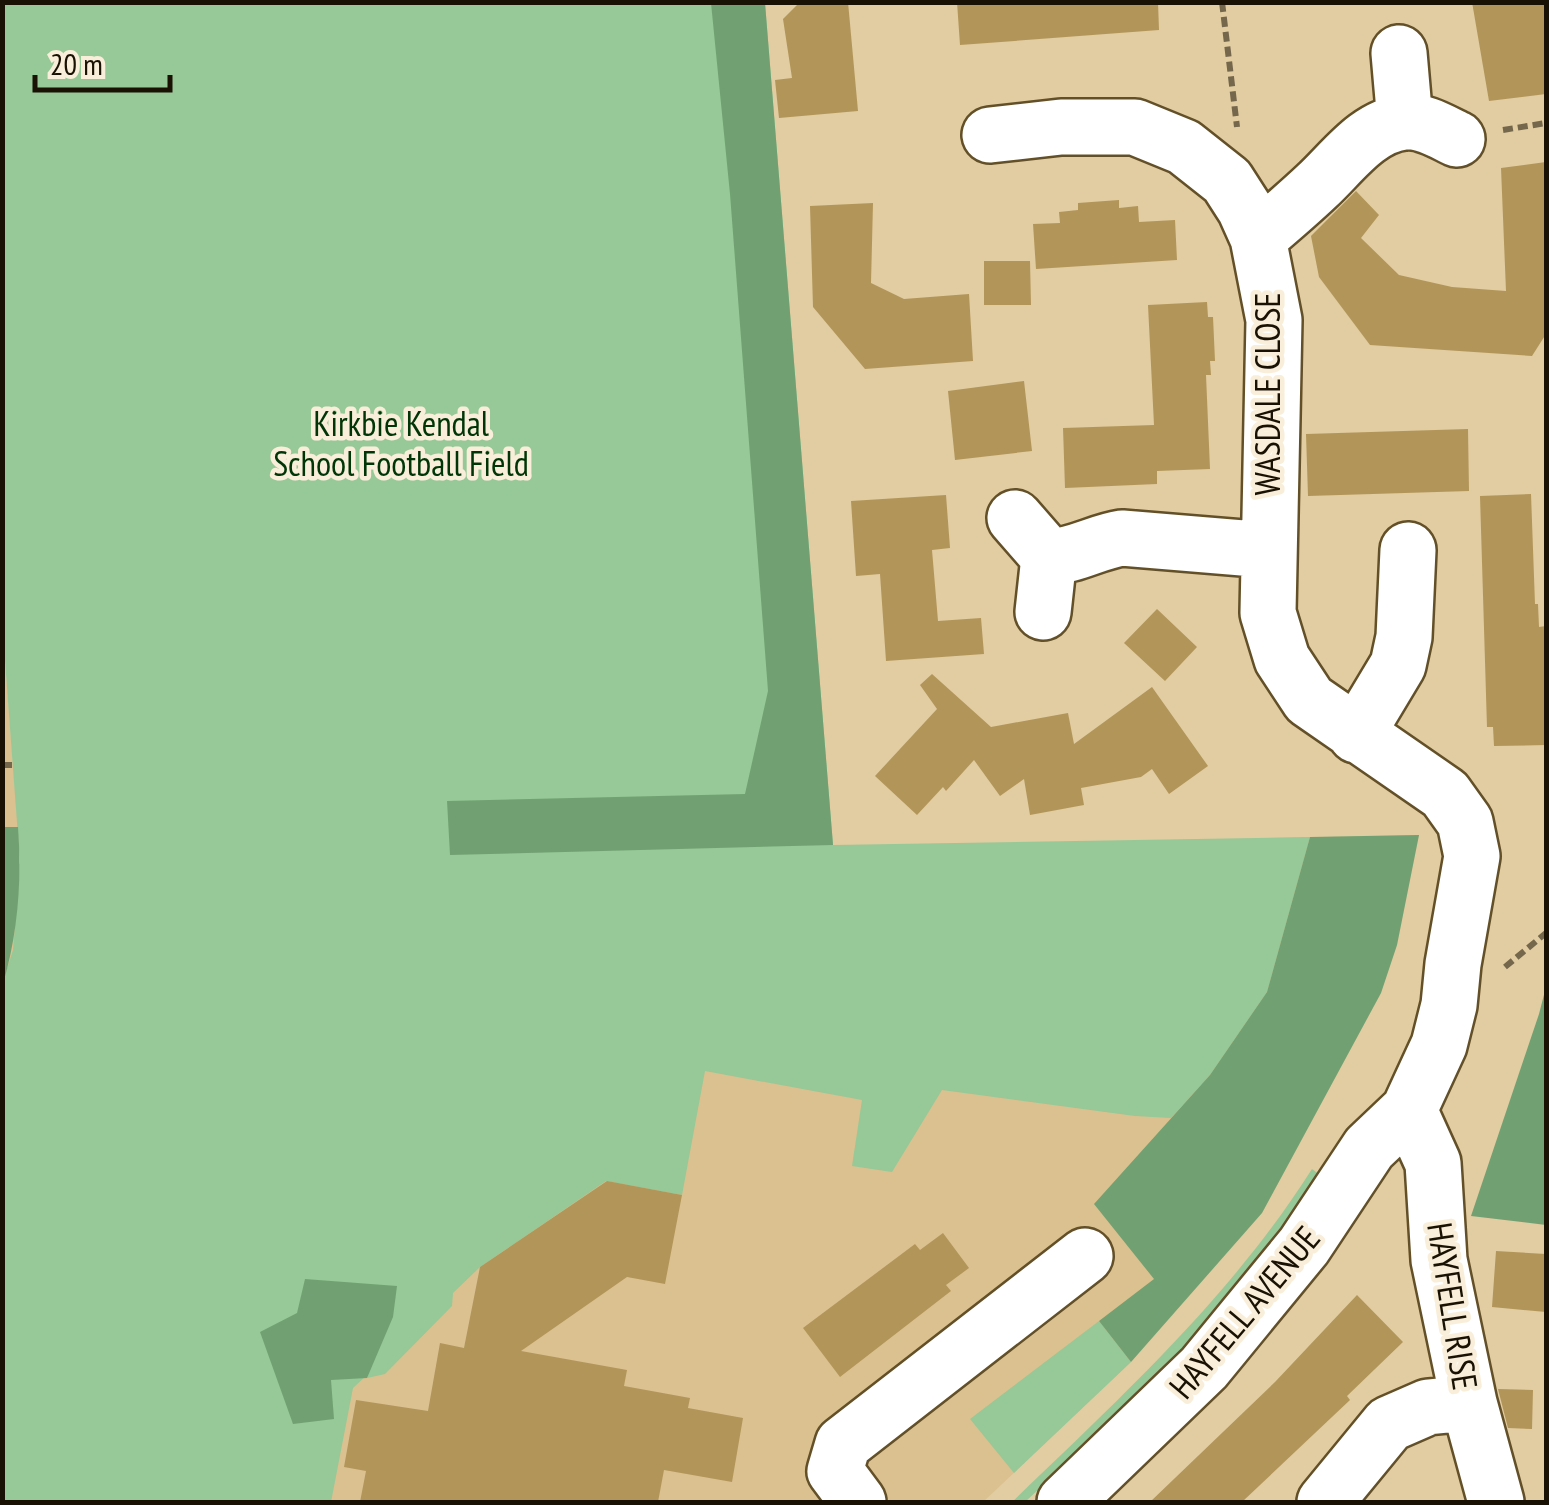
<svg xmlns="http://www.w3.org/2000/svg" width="1549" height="1505" font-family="'PT Sans Narrow',sans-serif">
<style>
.built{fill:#dac18f}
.green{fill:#97c897}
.forest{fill:#71a172}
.building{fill:#b29559}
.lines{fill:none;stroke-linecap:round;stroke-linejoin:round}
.minor-casing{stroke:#635028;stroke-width:60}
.path{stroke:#75674c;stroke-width:6;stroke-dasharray:10 5;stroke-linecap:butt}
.minor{stroke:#fff;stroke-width:55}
.labels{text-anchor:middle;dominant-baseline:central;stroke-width:9;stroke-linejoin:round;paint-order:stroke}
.street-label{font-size:35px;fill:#191103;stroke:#f9eed9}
.park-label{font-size:35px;fill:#003607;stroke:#f9eed9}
</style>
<rect width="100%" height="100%" fill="#e2cca1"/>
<!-- built -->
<path class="built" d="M 2,620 L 13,765 L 18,827 L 3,827 Z
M 1419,835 L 1397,945 L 1381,993 L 1262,1213 L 1131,1362 L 983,1502 L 891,1502 L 858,1472 L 828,1502 L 3,1502 L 3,864 Z"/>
<!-- green -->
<path class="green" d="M 3,3 L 765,3 L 833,845 L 1310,837 L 1267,992 L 1210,1075 L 1171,1118 L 1135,1116 L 942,1090 L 892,1172 L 852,1166 L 862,1100 L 705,1071 L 682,1195 L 606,1181 L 480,1267 L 453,1293 L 452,1306 L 385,1374 L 367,1378 L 368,1374 L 353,1388 L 331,1502 L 3,1502 L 2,984 L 13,950 L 20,863 L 2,620 Z
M 1312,1169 L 1320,1175 C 1278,1238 1233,1301 1180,1356 C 1131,1407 1076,1454 1025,1502 L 1012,1502 C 1120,1398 1231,1297 1312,1169 Z
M 1099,1321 L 1131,1362 L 1014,1473 L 970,1419 Z"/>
<!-- forest -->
<path class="forest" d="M 711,3 L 765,3 L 833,845 L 450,855 L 447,801 L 745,794 L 768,691 L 730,194 Z
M 3,827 L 18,827 C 22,880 18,933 3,984 Z
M 1419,835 L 1397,945 L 1381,993 L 1262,1213 L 1131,1362 L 1099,1321 L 1154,1279 L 1094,1204 L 1210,1075 L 1267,992 L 1310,837 Z
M 1546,987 L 1546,1225 L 1471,1216 L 1539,1014 Z
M 305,1279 L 397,1286 L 393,1317 L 367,1378 L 331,1380 L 334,1419 L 293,1424 L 260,1332 L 297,1313 Z"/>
<!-- building -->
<path class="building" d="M 800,2 L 848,2 L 858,111 L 779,118 L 775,80 L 792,78 L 783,19 Z
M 957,2 L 1158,2 L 1159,30 L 960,45 Z
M 1472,2 L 1546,2 L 1546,94 L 1489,101 Z
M 1546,162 L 1546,334 L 1532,356 L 1370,345 L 1319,277 L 1311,236 L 1356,191 L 1379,215 L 1361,238 L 1399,275 L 1452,287 L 1506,291 L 1501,168 Z
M 1119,200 L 1119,208 L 1138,206 L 1139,222 L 1175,220 L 1177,260 L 1036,269 L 1033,224 L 1060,223 L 1059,212 L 1078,210 L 1078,203 Z
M 873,203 L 871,283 L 904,299 L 969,294 L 973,361 L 865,369 L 813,307 L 810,206 Z
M 984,261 L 1030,261 L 1031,305 L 984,305 Z
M 1207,302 L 1208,317 L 1213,317 L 1215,361 L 1210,361 L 1211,375 L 1206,375 L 1210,469 L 1157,471 L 1157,484 L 1065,488 L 1063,428 L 1154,425 L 1148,305 Z
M 1024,381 L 1032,451 L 955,460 L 948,391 Z
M 1468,429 L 1469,491 L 1308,496 L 1306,434 Z
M 1531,494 L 1535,604 L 1538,604 L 1539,627 L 1546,626 L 1546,745 L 1494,746 L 1493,727 L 1487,727 L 1480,496 Z
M 946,495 L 950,548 L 932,550 L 938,621 L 981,618 L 984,654 L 886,661 L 880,574 L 856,576 L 851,501 Z
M 1157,609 L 1197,647 L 1165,681 L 1124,643 Z
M 932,674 L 991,727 L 1068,713 L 1074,744 L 1152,687 L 1208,766 L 1169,794 L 1152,769 L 1141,777 L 1081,788 L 1084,805 L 1030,815 L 1024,779 L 1000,796 L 974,760 L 946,791 L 943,787 L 917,815 L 875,776 L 937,709 L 920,685 Z
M 607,1181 L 682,1195 L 665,1284 L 627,1277 L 521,1351 L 627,1370 L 624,1386 L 690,1398 L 688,1408 L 743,1418 L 732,1482 L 664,1470 L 658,1502 L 360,1502 L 366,1471 L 344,1467 L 356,1400 L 428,1411 L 440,1343 L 464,1348 L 480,1267 Z
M 943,1233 L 969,1268 L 946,1285 L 951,1291 L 840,1377 L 803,1328 L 915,1244 L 920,1250 Z
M 1496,1251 L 1546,1254 L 1546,1312 L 1492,1307 Z
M 1357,1295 L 1403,1342 L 1347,1396 L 1350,1400 L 1242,1502 L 1150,1502 L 1275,1382 Z
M 1498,1389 L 1533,1390 L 1532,1429 L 1508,1428 Z"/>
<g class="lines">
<!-- minor casing -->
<g class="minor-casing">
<path id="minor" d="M 1399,53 L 1405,122
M 990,135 L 1061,127 L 1135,127 L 1184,147 L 1227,181 L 1245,209 L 1258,238 L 1274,320 L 1268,613 L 1282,659 L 1309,700 L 1445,794 L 1465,822 L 1472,856 L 1453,964 L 1449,1005 L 1439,1045 L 1409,1110 L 1369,1148 L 1304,1246 L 1204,1368 L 1065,1502
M 1258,238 C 1278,221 1298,204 1317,186 C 1343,162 1367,126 1405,122 C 1423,120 1442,132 1457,139
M 1015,518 L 1049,557 L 1043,612
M 1049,557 C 1075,556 1096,542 1122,538 L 1267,550
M 1356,735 L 1398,665 L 1404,637 L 1408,550
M 1409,1110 L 1433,1163 L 1439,1260 L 1469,1403 L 1496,1502
M 858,1502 L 835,1471 L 843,1444 L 1085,1256
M 1325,1502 L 1389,1424 L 1428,1407 L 1469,1403"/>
</g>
<!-- path -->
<path class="path" d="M 1222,2 L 1237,127
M 1503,130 L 1546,123
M 2,765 L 13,765
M 1505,967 L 1546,933"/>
<!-- minor -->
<use href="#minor" class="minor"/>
</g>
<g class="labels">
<!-- street labels -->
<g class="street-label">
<text transform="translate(1267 394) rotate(-90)">WASDALE CLOSE</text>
<text transform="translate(1453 1306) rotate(81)">HAYFELL RISE</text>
<text transform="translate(1244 1312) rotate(-50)">HAYFELL AVENUE</text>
</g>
<!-- park labels -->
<g class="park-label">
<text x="401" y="423">Kirkbie Kendal<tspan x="401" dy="40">School Football Field</tspan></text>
</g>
</g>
<!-- border -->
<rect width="1549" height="1505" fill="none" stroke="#191103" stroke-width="10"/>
<!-- scale -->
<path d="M35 75v15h135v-15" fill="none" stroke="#191103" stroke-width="5"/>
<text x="50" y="75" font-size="30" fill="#191103" stroke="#f9eed9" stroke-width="8" paint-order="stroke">20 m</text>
</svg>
